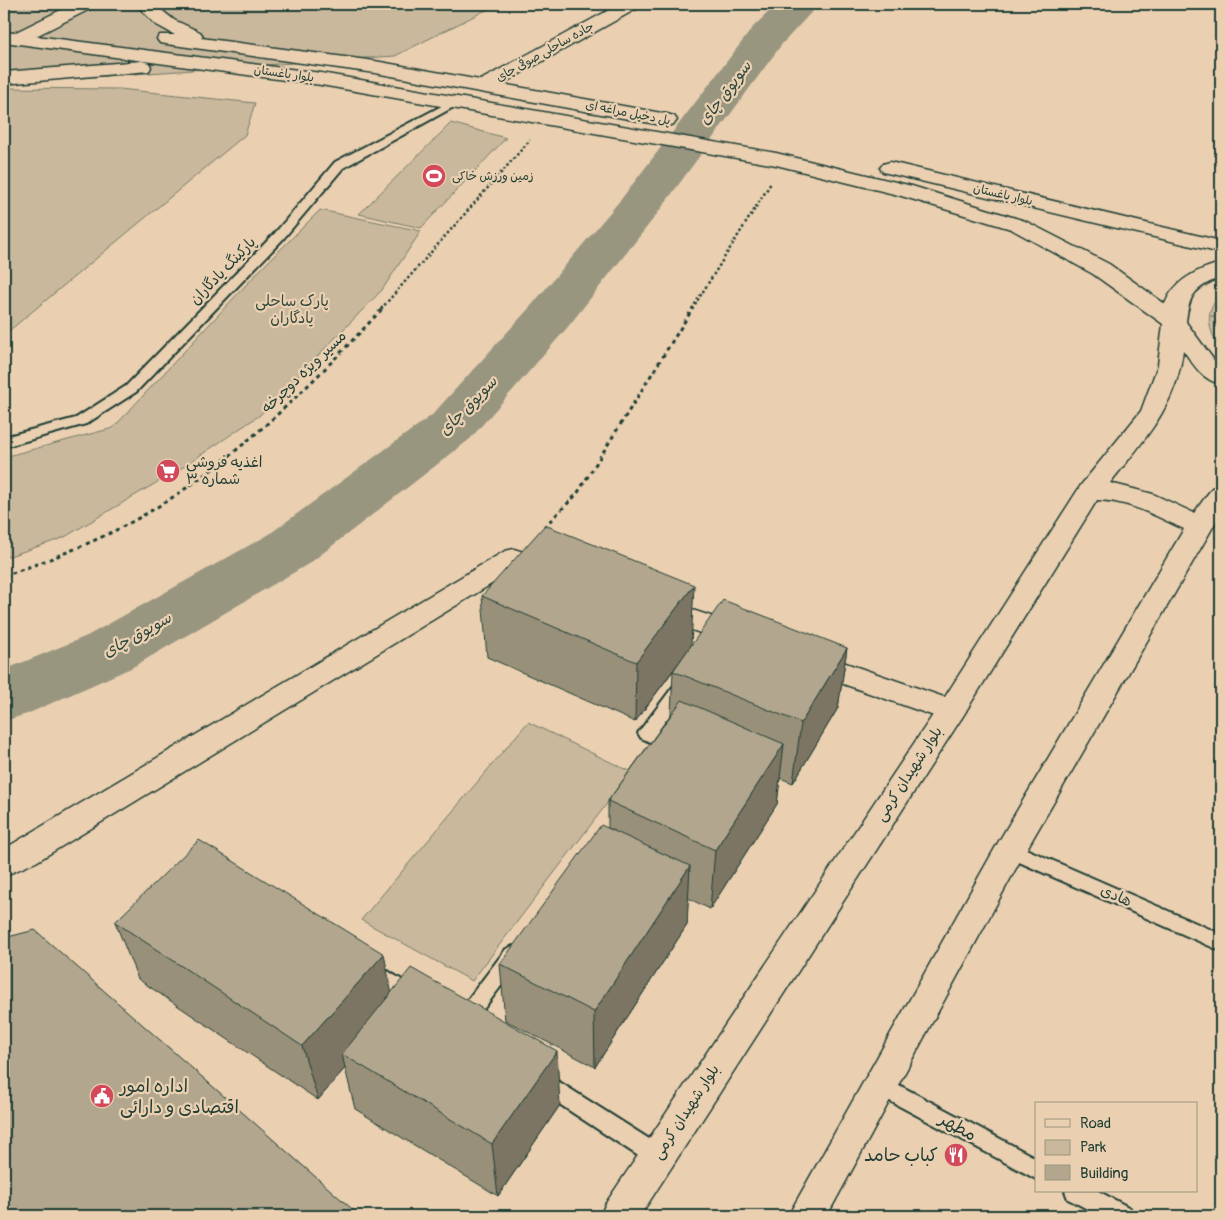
<svg xmlns="http://www.w3.org/2000/svg" width="1225" height="1220" font-family="Pangolin,'Playpen Sans Arabic',sans-serif">
<style>
.green{fill:#c9b89c;stroke:#747a68}
.lines{fill:none;stroke-linecap:round;stroke-linejoin:round}
.river{fill:#999680;fill-rule:evenodd}
.service-casing{stroke:#1f3d34;stroke-width:4}
.minor-casing{stroke:#1f3d34;stroke-width:3}
.secondary-casing{stroke:#1f3d34;stroke-width:3}
.path-far1{stroke:#1f3d34;stroke-width:2.5;stroke-dasharray:2.5 2.5;stroke-linecap:butt}
.path{stroke:#1f3d34;stroke-width:3;stroke-dasharray:4 4;stroke-linecap:butt}
.service{fill:#ead0b1;fill-rule:evenodd}
.minor{fill:#ead0b1;fill-rule:evenodd}
.secondary{fill:#ead0b1;fill-rule:evenodd}
.wall{fill:#99907a;stroke:#1f3d34}
.shaded-wall{fill:#7d7563;stroke:#1f3d34}
.building{fill:#b2a78e;stroke:#1f3d34}
.labels{text-anchor:middle;dominant-baseline:central;stroke-width:4.5;stroke-linejoin:round;paint-order:stroke}
.far-street-label{font-size:12px;fill:#1f3d34;stroke:#ead0b1}
.far-poi-label{font-size:12px;fill:#1f3d34;stroke:#ead0b1;text-anchor:start}
.street-label{font-size:15px;fill:#1f3d34;stroke:#ead0b1}
.park-label{font-size:15px;fill:#30493e;stroke:#ead0b1}
.poi-label{font-size:15px;fill:#1f3d34;stroke:#ead0b1;text-anchor:start}
.water-label{font-size:16px;font-style:italic;fill:#2b463c;stroke:#ead0b1}
.near-poi-label{font-size:18px;fill:#1f3d34;stroke:#ead0b1;text-anchor:start}
.near-street-label{font-size:18px;fill:#1f3d34;stroke:#ead0b1}
</style>
<rect width="100%" height="100%" fill="#ead0b1"/>
<filter id="ink" filterUnits="userSpaceOnUse"><feTurbulence type="fractalNoise" baseFrequency=".02" numOctaves="2"/><feDisplacementMap in="SourceGraphic" scale="10" xChannelSelector="R" yChannelSelector="G"/><feConvolveMatrix kernelMatrix="1 2 1 2 8 2 1 2 1" color-interpolation-filters="sRGB"/></filter>
<g filter="url(#ink)">
<!-- green -->
<path class="green" d="M 4,4 L 498,4 L 395,56 L 4,83 Z
M 4,88 L 119,89 L 255,103 L 245,135 L 4,335 Z
M 451,123 L 506,138 L 421,228 L 359,214 Z
M 320,210 L 421,231 L 382,290 L 260,415 L 183,467 L 63,538 L 4,558 L 4,457 L 113,428 L 258,272 Z
M 1221,296 L 1221,315 L 1211,316 L 1221,320 L 1221,348 C 1208,332 1203,310 1221,296 Z
M 528,722 L 631,772 L 472,981 L 361,920 Z"/>
<g class="lines">
<!-- river -->
<path class="river" d="M 777,4 L 819,4 L 782,44 L 654,218 L 567,328 L 470,439 L 310,563 L 131,668 L 27,714 L 4,721 L 4,670 L 87,636 L 268,535 L 432,415 L 531,306 L 622,198 L 754,26 Z"/>
<!-- service casing -->
<g class="service-casing">
<path id="service" d="M 455,99 L 459,100 L 459,104 L 343,168 L 283,239 L 136,392 L 86,424 L 4,447 L 4,437 L 76,418 L 126,386 L 275,233 L 335,162 Z
M 684,679 L 690,680 L 692,685 L 658,731 L 680,741 L 683,746 L 680,751 L 674,753 L 641,738 L 638,733 L 678,680 Z
M 1010,842 L 1221,934 L 1221,951 L 1003,855 L 1001,850 L 1003,845 Z
M 513,946 L 520,949 L 523,955 L 520,961 L 470,1027 L 463,1030 L 456,1027 L 453,1021 L 456,1015 L 506,949 Z
M 372,961 L 421,992 L 424,998 L 421,1004 L 414,1007 L 407,1004 L 365,976 L 362,970 L 365,964 Z
M 542,1071 L 665,1149 L 668,1156 L 665,1163 L 657,1166 L 649,1163 L 535,1088 L 532,1081 L 535,1074 Z
M 880,1075 L 1036,1158 L 1036,1179 L 873,1092 L 870,1085 L 873,1078 Z
M 1065,1191 L 1098,1191 L 1130,1208 L 1133,1216 L 1101,1216 L 1068,1199 Z"/>
</g>
<!-- minor casing -->
<g class="minor-casing">
<path id="minor" d="M 620,4 L 641,4 L 638,8 L 491,90 L 477,90 L 475,86 L 477,82 Z
M 514,549 L 560,564 L 564,571 L 560,578 L 551,580 L 516,569 L 36,862 L 4,876 L 4,849 L 505,551 Z
M 657,598 L 752,630 L 756,637 L 752,644 L 742,647 L 647,615 L 643,608 L 647,601 Z
M 808,650 L 961,703 L 966,711 L 961,719 L 951,722 L 798,668 L 794,661 L 798,654 Z"/>
</g>
<!-- secondary casing -->
<g class="secondary-casing">
<path id="secondary" d="M 73,4 L 95,4 L 92,8 L 36,36 L 321,73 L 776,153 L 912,186 L 1025,221 L 1109,264 L 1165,304 C 1174,280 1198,269 1221,263 L 1221,277 C 1195,288 1189,294 1186,322 L 1216,363 L 1221,366 L 1221,384 C 1202,380 1194,365 1183,350 C 1177,406 1143,441 1110,483 L 1153,494 L 1194,513 L 1212,488 L 1221,485 L 1221,513 L 1021,859 L 827,1216 L 788,1216 L 999,841 L 1184,529 C 1155,516 1130,501 1097,500 L 961,719 L 640,1216 L 600,1216 L 606,1203 L 941,703 L 1081,485 L 1141,411 L 1158,365 L 1163,324 L 1093,274 L 1011,229 L 898,195 L 776,165 L 321,85 L 4,42 L 4,32 L 14,33 Z
M 136,4 L 154,4 L 174,20 L 200,32 L 203,36 L 201,38 L 375,61 L 667,114 L 674,116 L 677,120 L 674,124 L 667,126 L 375,73 L 166,44 L 160,43 L 157,39 L 160,35 L 175,35 L 155,24 Z
M 142,61 L 149,63 L 151,67 L 149,71 L 4,84 L 4,72 Z
M 890,162 L 1221,241 L 1221,253 L 883,172 L 880,168 L 883,164 Z"/>
</g>
<!-- path-far1 -->
<path class="path-far1" d="M 381,309 L 530,140
M 692,309 L 771,183"/>
<!-- path -->
<path class="path" d="M 544,527 L 577,494 L 693,308
M 4,576 C 54,558 104,539 149,512 C 238,459 313,383 383,308"/>
<!-- service -->
<use href="#service" class="service"/>
<!-- minor -->
<use href="#minor" class="minor"/>
<!-- secondary -->
<use href="#secondary" class="secondary"/>
</g>
<!-- wall -->
<path class="wall" d="M 482,596 L 691,646 L 847,648 L 838,708 L 793,783 L 780,778 L 777,804 L 710,909 L 688,898 L 687,925 L 595,1067 L 505,1020 L 500,964 L 608,828 L 608,801 L 671,714 L 673,671 L 690,648 L 635,722 L 487,657 Z
M 115,922 L 391,992 L 560,1105 L 498,1196 L 355,1109 L 345,1068 L 318,1100 L 138,979 Z"/>
<!-- shaded-wall -->
<path class="shaded-wall" d="M 694,585 L 691,646 L 635,722 L 636,662 Z
M 847,648 L 838,708 L 793,783 L 801,723 Z
M 784,744 L 777,804 L 710,909 L 715,850 Z
M 690,866 L 687,925 L 595,1067 L 594,1012 Z
M 384,954 L 395,1010 L 342,1054 L 345,1068 L 318,1100 L 302,1046 Z
M 557,1051 L 560,1105 L 498,1196 L 492,1144 Z"/>
<!-- building -->
<path class="building" d="M 545,525 L 694,585 L 636,662 L 482,596 Z
M 723,600 L 847,648 L 801,723 L 673,671 Z
M 682,700 L 784,744 L 715,850 L 608,801 Z
M 601,825 L 690,866 L 594,1012 L 500,964 Z
M 199,840 L 384,954 L 302,1046 L 115,922 Z
M 35,930 L 360,1216 L 4,1216 L 4,938 Z
M 411,968 L 557,1051 L 492,1144 L 342,1054 Z"/>
</g>
<!-- icons -->
<defs>
<g id="stadium-disc" transform="scale(1.25)"><circle r="9.5" fill="#d1495b" stroke="#ead0b1"/><path d="M0-5a6.5 5 0 1 0 0 10a6.5 5 0 1 0 0-10ZM-3.5-1.8h7v3.6h-7Z" fill="#fff"/></g>
<g id="supermarket-disc" transform="scale(1.25)"><circle r="9.5" fill="#d1495b" stroke="#ead0b1"/><path d="M-6-5.5h2.5l.6 2H6L4.5 2H-2.5L-4.4-4H-6ZM-1.5 3.2a1.3 1.3 0 1 0 .1 0ZM3 3.2a1.3 1.3 0 1 0 .1 0Z" fill="#fff"/></g>
<g id="civic-disc" transform="scale(1.25)"><circle r="9.5" fill="#d1495b" stroke="#ead0b1"/><path d="M-.6-6.5H3V-4.5H.6V-3L4-1V1h2V6H-6V1h2V-1L-.6-3ZM-1.2 2.5V6h2.4V2.5Z" fill="#fff"/></g>
<g id="restaurant-disc" transform="scale(1.25)"><circle r="9.5" fill="#d1495b" stroke="#ead0b1"/><path d="M-5-6h1v4h1v-4h1v4h1v-4h1v5L-1.5 .5V6h-2V.5L-5-1ZM5-6V6H3V1.5H1.5Q1.5-4 5-6Z" fill="#fff"/></g>
</defs>
<g fill-rule="evenodd">
<use href="#stadium-disc" x="434" y="176"/>
<use href="#supermarket-disc" x="168" y="471"/>
<use href="#civic-disc" x="102" y="1096"/>
<use href="#restaurant-disc" x="956" y="1155"/>
</g>
<g class="labels">
<!-- far-street labels -->
<g class="far-street-label">
<text transform="translate(545 52) rotate(-29)">جاده ساحلی صوفی چای</text>
<text transform="translate(284 74) rotate(8)">بلوار باغستان</text>
<text transform="translate(628 113) rotate(11)">پل دخیل مراغه ای</text>
<text transform="translate(1003 195) rotate(13)">بلوار باغستان</text>
</g>
<!-- far-poi labels -->
<g class="far-poi-label">
<text x="452" y="176">زمین ورزش خاکی</text>
</g>
<!-- street labels -->
<g class="street-label">
<text transform="translate(223 271) rotate(-46)">پارکینگ یادگاران</text>
<text transform="translate(304 372) rotate(-44)">مسیر ویژه دوچرخه</text>
<text transform="translate(909 774) rotate(-57)">بلوار شهیدان کرمی</text>
<text transform="translate(1116 896) rotate(24)">هادی</text>
<text transform="translate(686 1112) rotate(-57)">بلوار شهیدان کرمی</text>
</g>
<!-- park labels -->
<g class="park-label">
<text x="292" y="301">پارک ساحلی<tspan x="292" dy="17">یادگاران</tspan></text>
</g>
<!-- poi labels -->
<g class="poi-label">
<text x="186" y="462">اغذیه فروشی<tspan x="186" dy="17">شماره ۳</tspan></text>
</g>
<!-- water labels -->
<g class="water-label">
<text transform="translate(725 93) rotate(-53)">سویوق چای</text>
<text transform="translate(468 406) rotate(-46)">سویوق چای</text>
<text transform="translate(137 635) rotate(-29)">سویوق چای</text>
</g>
<!-- near-poi labels -->
<g class="near-poi-label">
<text x="120" y="1086">اداره امور<tspan x="120" dy="21">اقتصادی و دارائی</tspan></text>
<text x="938" y="1155" text-anchor="end">کباب حامد</text>
</g>
<!-- near-street labels -->
<g class="near-street-label">
<text transform="translate(958 1127) rotate(29)">مطهر</text>
</g>
</g>
<!-- margin -->
<rect width="1225" height="1220" fill="none" stroke="#ead0b1" stroke-width="20"/>
<rect x="10" y="10" width="1205" height="1200" fill="none" stroke="#1f3d34" stroke-width="2" filter="url(#ink)"/>
<!-- legend -->
<rect x="1035" y="1102" width="162" height="90" fill="#ead0b1" stroke="#99957f"/>
<rect x="1045" y="1119" width="25" height="8" fill="#ead0b1" stroke="#99957f"/>
<text x="1080" y="1128" font-size="15" fill="#1f3d34">Road</text>
<rect x="1045" y="1140" width="25" height="15" fill="#c9b89c" stroke="#99957f"/>
<text x="1080" y="1152" font-size="15" fill="#1f3d34">Park</text>
<rect x="1045" y="1165" width="25" height="15" fill="#b2a78e" stroke="#99957f"/>
<text x="1080" y="1178" font-size="15" fill="#1f3d34">Building</text>
</svg>
